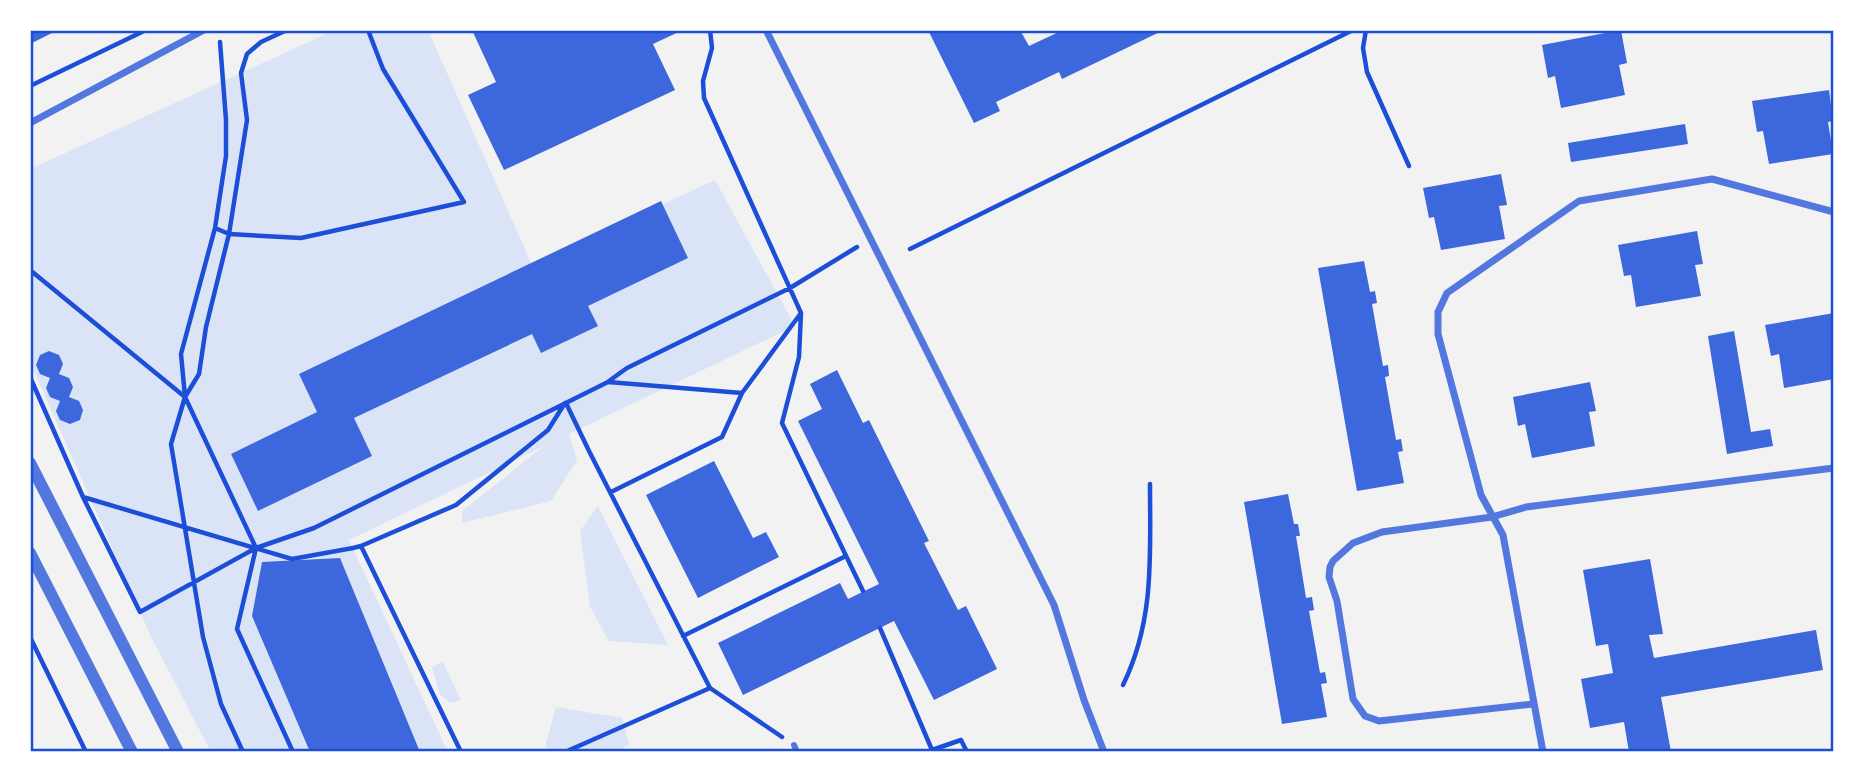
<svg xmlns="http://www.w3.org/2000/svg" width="1864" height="782" font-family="Inter,sans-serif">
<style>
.green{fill:#dbe4f7}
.building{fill:#3d67dc}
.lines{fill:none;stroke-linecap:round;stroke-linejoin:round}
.path{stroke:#1d4ed8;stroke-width:4.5}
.pedestrian{stroke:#5277de;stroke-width:6}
.minor{stroke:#5277de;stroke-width:7}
.tertiary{stroke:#5277de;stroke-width:12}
.neatline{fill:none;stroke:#1d4ed8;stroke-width:2.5}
</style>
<rect width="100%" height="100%" fill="#f2f2f2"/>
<!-- green -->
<path class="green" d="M 335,30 L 428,30 L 532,265 L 715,180 L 795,326 L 569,434 L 577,460 L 551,501 L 462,523 L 462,511 L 544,446 L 349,540 L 448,752 L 211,752 L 152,639 L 30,362 L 30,169 Z
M 598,506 L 668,645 L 609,641 L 590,607 L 580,531 Z
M 443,662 L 461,700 L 450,703 L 440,695 L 432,667 Z
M 556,707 L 622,718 L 629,744 L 618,752 L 557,752 L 545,747 Z"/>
<!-- building -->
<path class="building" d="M 30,30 L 58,30 L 30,44 Z
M 472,30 L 683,30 L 653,44 L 675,90 L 504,170 L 468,95 L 496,82 Z
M 928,30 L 1020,30 L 1029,46 L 1063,30 L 1164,30 L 1062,79 L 1059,72 L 996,102 L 1000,111 L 974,123 Z
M 1621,30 L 1627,63 L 1619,65 L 1625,95 L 1561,108 L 1555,76 L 1548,78 L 1542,45 Z
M 1829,90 L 1833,121 L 1828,122 L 1833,154 L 1769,164 L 1763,131 L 1757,132 L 1752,101 Z
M 1685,124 L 1688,144 L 1571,162 L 1568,143 Z
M 1501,174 L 1507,205 L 1499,206 L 1505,239 L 1441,250 L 1434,217 L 1429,218 L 1423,188 Z
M 661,201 L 688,258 L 588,306 L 598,326 L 541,353 L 532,334 L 354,418 L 372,456 L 258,511 L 231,454 L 317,412 L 299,374 Z
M 1697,231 L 1703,264 L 1695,265 L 1701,296 L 1636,307 L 1631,275 L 1624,276 L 1618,245 Z
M 1364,261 L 1370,292 L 1375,291 L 1377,303 L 1372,304 L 1383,366 L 1388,365 L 1389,376 L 1385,377 L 1396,440 L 1401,439 L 1403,451 L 1398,452 L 1404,483 L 1357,491 L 1318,268 Z
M 1834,313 L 1834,379 L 1784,388 L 1779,354 L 1771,356 L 1765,325 Z
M 1734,331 L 1751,432 L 1770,429 L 1773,446 L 1727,454 L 1708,336 Z
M 49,351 L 59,355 L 63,364 L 59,374 L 69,378 L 73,387 L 69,397 L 79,401 L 83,410 L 80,420 L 70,424 L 60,420 L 56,411 L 60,401 L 50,397 L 46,388 L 50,378 L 40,374 L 36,365 L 40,355 Z
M 837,370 L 863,423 L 869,420 L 929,541 L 924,543 L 958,610 L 966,606 L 997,669 L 934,700 L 894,621 L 743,695 L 718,643 L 840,583 L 848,599 L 879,584 L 798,421 L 822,409 L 810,384 Z
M 1590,382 L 1596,411 L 1589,412 L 1595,446 L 1532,458 L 1525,424 L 1518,426 L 1513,397 Z
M 714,461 L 753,538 L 766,532 L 779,557 L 698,598 L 646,495 Z
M 1288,494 L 1294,524 L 1298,524 L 1300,536 L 1296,536 L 1306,598 L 1312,597 L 1314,610 L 1309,611 L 1320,673 L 1325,672 L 1327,683 L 1321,684 L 1327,717 L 1282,724 L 1244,502 Z
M 340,558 L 420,752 L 310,752 L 252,616 L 262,562 Z
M 1650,559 L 1663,634 L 1649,635 L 1654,658 L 1816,630 L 1823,670 L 1661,697 L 1671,752 L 1629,752 L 1624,722 L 1590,728 L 1581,679 L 1613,673 L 1608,644 L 1596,646 L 1583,570 Z"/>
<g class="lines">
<!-- path -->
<path class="path" d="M 710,30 L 712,48 L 703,81 L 704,98 L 801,313 L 799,357 L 782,423 L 863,591
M 1366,30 L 1363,48 L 1367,72 L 1409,166
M 220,42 L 226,120 L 226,156 L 215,228 L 181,354 L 185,397 L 256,548 L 237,629 L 293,752
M 30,86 L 146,30
M 215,228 L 229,234 L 301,238 L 464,202 L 383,69 L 368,30
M 910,249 L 1353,30
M 30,270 L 185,397
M 30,347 L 30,350
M 30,377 L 83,497 L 140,612 L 256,548 L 314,528 L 608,382 L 742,393 L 801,313
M 609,381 L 627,368 L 790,288 L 857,247
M 611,492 L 722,437 L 742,393
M 83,497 L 292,559 L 353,548 L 361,546 L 456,505 L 548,430 L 565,403
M 361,546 L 461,752
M 880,628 L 932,750 L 961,740 L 967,752
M 683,636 L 846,556
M 30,637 L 86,752
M 1123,685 C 1155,620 1150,554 1150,484
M 710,688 L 782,737
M 243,752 L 221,704 L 203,637 L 171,444 L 185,397 L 199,374 L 206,327 L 229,234 L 247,120 L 241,73 L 247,54 L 261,42 L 287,30
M 565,752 L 710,688 L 589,451 L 566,403"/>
<!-- pedestrian -->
<path class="pedestrian" d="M 794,745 L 797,752"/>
<!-- minor -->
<path class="minor" d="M 766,30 L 1054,605 L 1084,700 L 1104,752
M 30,123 L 204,30
M 1533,704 L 1379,721 L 1365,716 L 1353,699 L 1337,601 L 1329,577 L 1330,567 L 1333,561 L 1353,543 L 1382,532 L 1492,517 L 1526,507 L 1834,468
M 1543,752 L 1503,535 L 1481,495 L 1438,334 L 1438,312 L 1447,293 L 1579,201 L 1712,179 L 1834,212"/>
<!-- tertiary -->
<path class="tertiary" d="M 30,463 L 178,752
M 30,553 L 132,752"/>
</g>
<!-- border -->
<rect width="1864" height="782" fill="none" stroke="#ffffff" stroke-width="63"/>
<rect x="32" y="32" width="1800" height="718" class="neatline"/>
</svg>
